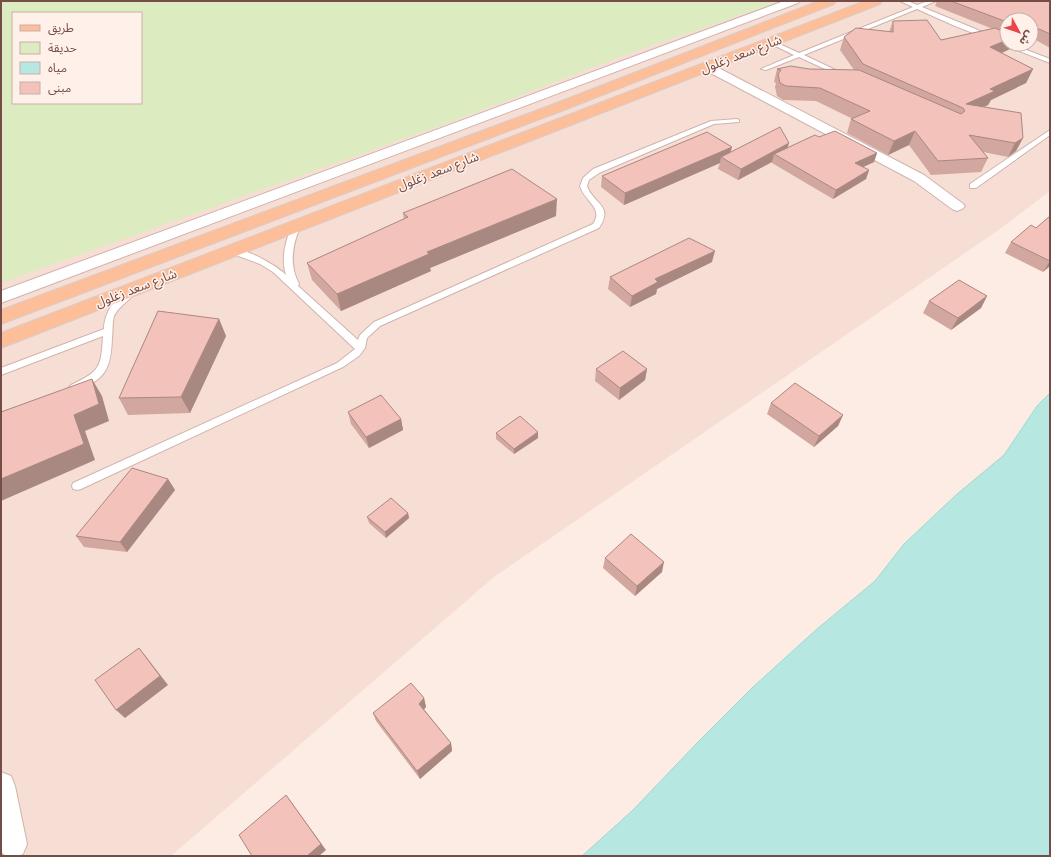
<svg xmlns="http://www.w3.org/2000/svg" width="1051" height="857" font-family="'Space Grotesk','Noto Sans Arabic',sans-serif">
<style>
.residential{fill:#f7ded4;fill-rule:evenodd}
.green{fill:#ddebc1;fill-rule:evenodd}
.water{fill:#b7e7e1;stroke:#9dd9d2}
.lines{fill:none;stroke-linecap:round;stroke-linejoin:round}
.service-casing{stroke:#d0b3ac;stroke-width:2}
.minor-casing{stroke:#d0b3ac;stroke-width:2}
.primary-casing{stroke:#d8cdcc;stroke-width:2}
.service{fill:#fff;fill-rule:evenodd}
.minor{fill:#fff;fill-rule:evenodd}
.primary{fill:#fdbe9a;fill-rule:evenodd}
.wall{fill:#d1a7a0}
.shaded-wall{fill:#aa8882}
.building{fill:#f3c2ba;stroke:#aa8882}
.labels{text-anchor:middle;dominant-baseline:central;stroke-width:3;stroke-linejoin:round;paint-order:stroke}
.far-street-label{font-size:13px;fill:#754d48;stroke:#fff1ea}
</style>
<rect width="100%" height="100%" fill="#fdece3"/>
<!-- residential -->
<path class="residential" d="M 1,1 L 1050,1 L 1050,191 L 1000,229 L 494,577 L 171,856 L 1,856 ZM 13,13 L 141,13 L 141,103 L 13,103 ZM 1007,20 L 1031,20 L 1031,44 L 1007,44 Z"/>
<!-- green -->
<path class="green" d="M 1,1 L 781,1 L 639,50 L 437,127 L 1,283 ZM 13,13 L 141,13 L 141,103 L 13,103 Z"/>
<!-- water -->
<path class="water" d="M 1050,393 L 1050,856 L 582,856 L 633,810 L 698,742 L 753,687 L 817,629 L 875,581 L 904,544 L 956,495 L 1004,455 L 1037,406 Z"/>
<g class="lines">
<!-- service casing -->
<g class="service-casing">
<path id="service" d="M 900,1 L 908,1 L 917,5 L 928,1 L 936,1 L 922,7 L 1007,42 L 1007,44 L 1011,44 L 1050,59 L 1050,63 L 955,26 L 917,9 L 804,55 L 844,74 L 844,76 L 840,76 L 799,57 L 766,70 L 761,69 L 794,55 L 769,43 L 769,41 L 773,41 L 799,53 L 913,7 Z
M 737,119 L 739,120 L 739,122 L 714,124 L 599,173 L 589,180 L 587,186 C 594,205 614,205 599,228 L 380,326 L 367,338 L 365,348 L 359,356 L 343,367 L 81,489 L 77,490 L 73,489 L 72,486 L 73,483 L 337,363 L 355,349 L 273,272 L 260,264 L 230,253 L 230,249 C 243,246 277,266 286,275 C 281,259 285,240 293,225 L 299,225 L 300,227 C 292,246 289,265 299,284 L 298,286 L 358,340 L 360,335 L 374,322 L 593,224 C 604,208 585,202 580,186 L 583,178 L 593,169 L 711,121 Z
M 1050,130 L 1050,135 L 976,188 L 970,188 L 970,184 Z
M 131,290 L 135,293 C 129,301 119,306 114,316 C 112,323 113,331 112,338 C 111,369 105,381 74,391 L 69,387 L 71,385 C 100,371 101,368 103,336 L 1,375 L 1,368 L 104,329 C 104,314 115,295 131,290 Z"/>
</g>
<!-- minor casing -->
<g class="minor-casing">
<path id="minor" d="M 784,1 L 799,1 L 798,3 L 1,303 L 1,291 Z
M 709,63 L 924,175 L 962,203 L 965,206 L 962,209 L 957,211 L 952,209 L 914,181 L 705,70 L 703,67 L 705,64 Z
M 1,772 L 11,776 L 15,786 L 27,844 L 23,854 C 17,857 9,857 3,854 L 1,850 Z"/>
</g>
<!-- primary casing -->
<g class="primary-casing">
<path id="primary" d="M 819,1 L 836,1 L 834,4 L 564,110 L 1,324 L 1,310 L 554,104 Z
M 865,1 L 882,1 L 880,4 L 1,348 L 1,333 Z"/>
</g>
<!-- service -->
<use href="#service" class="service"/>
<!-- minor -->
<use href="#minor" class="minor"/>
<!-- primary -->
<use href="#primary" class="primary"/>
</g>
<!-- wall -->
<path class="wall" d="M 937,1 L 1050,1 L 1050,48 L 1034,39 L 1031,40 L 1031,20 L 1007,20 L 1007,44 L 1010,49 L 1001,53 L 1033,69 L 1026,83 L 991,100 L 988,105 L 984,107 L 1023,138 L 1016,151 L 1008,157 L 983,152 L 988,158 L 981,172 L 931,175 L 909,145 L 888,155 L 847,133 L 851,119 L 853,119 L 816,101 L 783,100 L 777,96 L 775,87 L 776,83 L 774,82 L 777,69 L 854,70 L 840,50 L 844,37 L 889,32 L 893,21 L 941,40 L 993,29 L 935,6 Z
M 819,137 L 877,153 L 874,162 L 863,167 L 869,170 L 866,179 L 833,199 L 772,163 L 772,162 L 738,180 L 718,169 L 720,163 L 624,205 L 601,187 L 602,176 L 730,152 L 788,148 Z
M 403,213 L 556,216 L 430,268 L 431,271 L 341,311 L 312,280 L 307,263 L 404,219 Z
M 1050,216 L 1050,266 L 1043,272 L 1005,253 L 1011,242 L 1036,228 Z
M 712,262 L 657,289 L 656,294 L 630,307 L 608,289 L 610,277 Z
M 987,296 L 981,308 L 951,330 L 923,313 L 929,301 Z
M 219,319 L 226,336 L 190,413 L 128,415 L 119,398 Z
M 596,369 L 647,369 L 645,380 L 619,400 L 595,381 Z
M 771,403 L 843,415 L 838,426 L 814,447 L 767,414 Z
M 348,412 L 401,419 L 403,430 L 369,448 L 351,424 Z
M 538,432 L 538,438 L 514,454 L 496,439 L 496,433 Z
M 168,479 L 175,490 L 127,552 L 84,547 L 76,536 Z
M 408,513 L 409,518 L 386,538 L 369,523 L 367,517 Z
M 605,558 L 662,572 L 635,596 L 603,568 Z
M 424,698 L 426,707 L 424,709 L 451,743 L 452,751 L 420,779 L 376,721 L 373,713 Z"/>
<!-- shaded-wall -->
<path class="shaded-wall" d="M 1039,29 L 1034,39 L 1031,40 L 1031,33 L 1032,32 Z
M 1007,40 L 1007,44 L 1013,44 L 1010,49 L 985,61 L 990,47 Z
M 1033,69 L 1026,83 L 991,100 L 988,105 L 962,117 L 965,111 L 966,104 L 990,89 Z
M 915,131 L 909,145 L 888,155 L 894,141 Z
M 1023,138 L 1016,151 L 1008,157 L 1015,143 Z
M 789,143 L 786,154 L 774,154 L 772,162 L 738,180 L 741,169 Z
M 732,147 L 729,158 L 721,157 L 720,163 L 624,205 L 625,193 Z
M 877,153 L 874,162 L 852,172 L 855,163 Z
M 869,170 L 866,179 L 833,199 L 836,190 Z
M 557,199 L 556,216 L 430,268 L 431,271 L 341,311 L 337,294 L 427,252 Z
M 715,251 L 712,262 L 657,289 L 656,294 L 630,307 L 632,296 L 655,279 Z
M 1050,261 L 1050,266 L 1043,272 Z
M 987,296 L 981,308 L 951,330 L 958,318 Z
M 219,319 L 226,336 L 190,413 L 181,397 Z
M 647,369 L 645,380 L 619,400 L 620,388 Z
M 92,379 L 102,396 L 109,421 L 85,431 L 95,460 L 1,501 L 1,479 L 74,415 Z
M 843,415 L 838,426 L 814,447 L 819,436 Z
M 401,419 L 403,430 L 369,448 L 366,437 Z
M 538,432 L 538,438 L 514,454 L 514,449 Z
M 168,479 L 175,490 L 127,552 L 120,542 Z
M 408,513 L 409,518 L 386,538 L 385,532 Z
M 664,562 L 662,572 L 635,596 L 637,586 Z
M 139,648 L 147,658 L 168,685 L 125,718 L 116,710 Z
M 424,698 L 426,707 L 422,712 L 419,704 Z
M 451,743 L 452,751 L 420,779 L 417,771 Z
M 286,795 L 326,850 L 319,856 L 307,856 Z"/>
<!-- building -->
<path class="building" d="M 951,1 L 1050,1 L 1050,34 L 1039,29 L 1031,31 L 1031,20 L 1007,20 L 1007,22 Z
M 927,20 L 941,40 L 995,28 L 1007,33 L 1007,40 L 990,47 L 1033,69 L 990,89 L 995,91 L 966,104 L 1021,113 L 1023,138 L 1015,143 L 969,135 L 988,158 L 938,161 L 915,131 L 894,141 L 851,119 L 870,111 L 820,88 L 786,86 L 780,83 L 778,74 L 781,70 L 777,69 L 791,66 L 809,69 L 859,70 L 961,114 L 965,111 L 963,108 L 863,64 L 844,37 L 856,28 L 893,32 L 893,21 Z
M 780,127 L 789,143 L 741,169 L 721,157 Z
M 835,131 L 877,153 L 855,163 L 869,170 L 836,190 L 774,154 L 815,135 L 819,137 Z
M 707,132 L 732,147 L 625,193 L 602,176 Z
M 512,169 L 557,199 L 427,252 L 429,254 L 337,294 L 307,263 L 408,217 L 403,213 Z
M 1050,216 L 1050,261 L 1011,242 L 1031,225 L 1036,228 Z
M 689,238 L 715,251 L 655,279 L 658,282 L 632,296 L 610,277 Z
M 959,280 L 987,296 L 958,318 L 929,301 Z
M 158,311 L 219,319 L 181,397 L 119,398 Z
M 623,351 L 647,369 L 620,388 L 596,369 Z
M 92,379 L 99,404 L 74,415 L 84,444 L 1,479 L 1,412 Z
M 795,383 L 843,415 L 819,436 L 771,403 Z
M 381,395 L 401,419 L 366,437 L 348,412 Z
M 520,416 L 538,432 L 514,449 L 496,433 Z
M 132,468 L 168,479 L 120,542 L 76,536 Z
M 391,498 L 408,513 L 385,532 L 367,517 Z
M 631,534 L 664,562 L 637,586 L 605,558 Z
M 139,648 L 160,676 L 116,710 L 95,680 Z
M 411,683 L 424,698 L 419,704 L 451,743 L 417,771 L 373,713 Z
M 286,795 L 321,844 L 307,856 L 252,856 L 239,835 Z"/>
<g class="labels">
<!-- far-street labels -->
<g class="far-street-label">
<text transform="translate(741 54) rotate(-21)">شارع سعد زغلول</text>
<text transform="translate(438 171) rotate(-21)">شارع سعد زغلول</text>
<text transform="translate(136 288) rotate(-21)">شارع سعد زغلول</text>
</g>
</g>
<!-- border -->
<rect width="1051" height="857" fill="none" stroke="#754d48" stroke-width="4"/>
<!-- legend -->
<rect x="12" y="12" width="130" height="92" fill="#fff1ea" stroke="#c8afa9"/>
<rect x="20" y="25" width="20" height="6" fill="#fdbe9a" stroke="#c8afa9"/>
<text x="48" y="32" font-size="12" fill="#754d48">طريق</text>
<rect x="20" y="42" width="20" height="12" fill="#ddebc1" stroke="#c8afa9"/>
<text x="48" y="52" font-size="12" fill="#754d48">حديقة</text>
<rect x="20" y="62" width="20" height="12" fill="#b7e7e1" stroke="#c8afa9"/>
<text x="48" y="72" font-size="12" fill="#754d48">مياه</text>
<rect x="20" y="82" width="20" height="12" fill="#f3c2ba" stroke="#c8afa9"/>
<text x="48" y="92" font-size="12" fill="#754d48">مبنى</text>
<!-- north arrow -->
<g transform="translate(1019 32) rotate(130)"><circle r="19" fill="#fff1ea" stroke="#c8afa9"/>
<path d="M0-3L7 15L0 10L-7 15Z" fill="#ea454b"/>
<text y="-6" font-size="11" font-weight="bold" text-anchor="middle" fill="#754d48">ش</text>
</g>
</svg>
